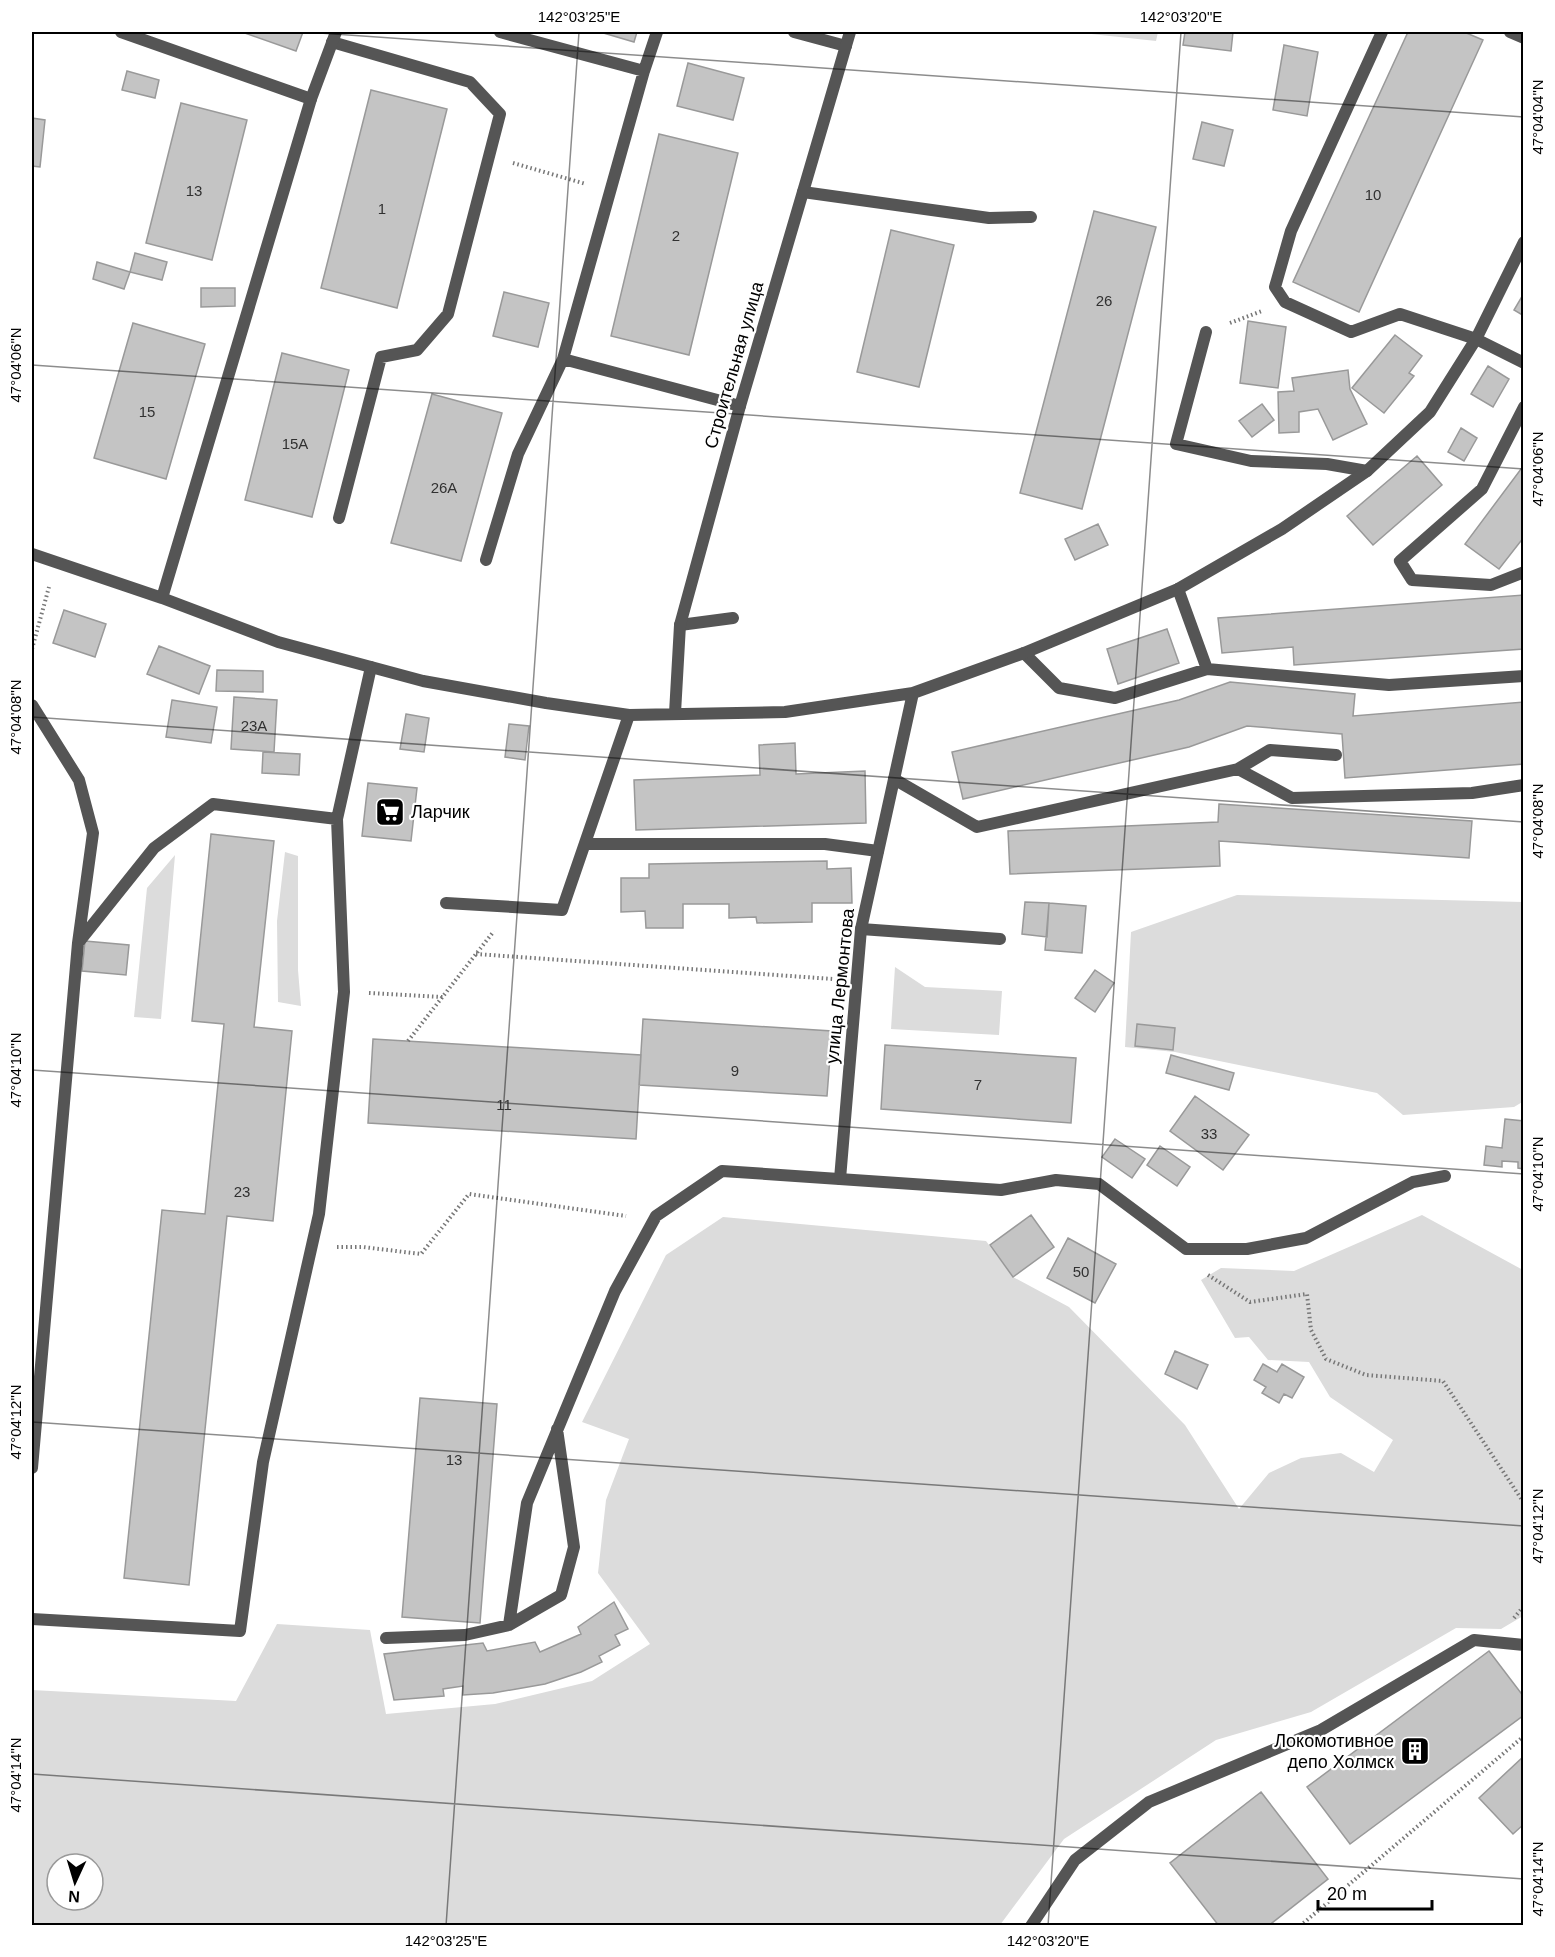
<svg xmlns="http://www.w3.org/2000/svg" width="1555" height="1957" font-family="Arial,sans-serif">
<style>
.green{fill:#dcdcdc;fill-rule:evenodd}
.building{fill:#c4c4c4;stroke:#999;stroke-width:1.5}
.lines{fill:none;stroke-linecap:round;stroke-linejoin:round}
.path{stroke:#777;stroke-width:4;stroke-dasharray:1.5 3;stroke-linecap:butt}
.lane{stroke:#555;stroke-width:12}
.street{stroke:#555;stroke-width:12}
.ticks{fill:none;stroke:#000;stroke-width:1.5;stroke-opacity:0.45}
.labels{text-anchor:middle;dominant-baseline:central;stroke-width:4.5;stroke-linejoin:round;paint-order:stroke}
.number-label{font-size:15px;fill:#313131}
.street-label{font-size:18px;fill:#000;stroke:#fff}
.poi-label{font-size:18px;fill:#000;stroke:#fff;text-anchor:start}
.neatline{fill:none;stroke:#000;stroke-width:2}
.ticks-label{font-size:15px;text-anchor:middle;fill:#000}
</style>
<rect width="100%" height="100%" fill="#fff"/>
<!-- green -->
<path class="green" d="M 1073,32 L 1158,32 L 1156,41 Z
M 285,852 L 298,856 L 298,970 L 301,1006 L 278,1002 L 277,921 Z
M 175,855 L 161,1019 L 134,1017 L 147,888 Z
M 1237,895 L 1523,902 L 1524,1101 L 1514,1107 L 1403,1115 L 1377,1093 L 1175,1052 L 1125,1047 L 1131,932 Z
M 895,967 L 925,987 L 1002,991 L 999,1035 L 891,1029 Z
M 1422,1215 L 1523,1270 L 1523,1616 L 1501,1629 L 1456,1628 L 1311,1712 L 1216,1740 L 1064,1839 L 1000,1925 L 32,1925 L 32,1690 L 236,1701 L 277,1624 L 370,1630 L 386,1714 L 495,1704 L 592,1681 L 650,1644 L 598,1573 L 606,1500 L 629,1439 L 582,1422 L 666,1255 L 723,1217 L 986,1241 L 1013,1277 L 1069,1307 L 1185,1425 L 1239,1509 L 1269,1473 L 1301,1458 L 1341,1453 L 1374,1472 L 1393,1440 L 1330,1397 L 1309,1362 L 1268,1360 L 1249,1337 L 1235,1338 L 1201,1280 L 1221,1268 L 1294,1271 ZM 57,1864 L 93,1864 L 93,1900 L 57,1900 Z"/>
<!-- building -->
<path class="building" d="M 242,32 L 303,32 L 296,51 Z
M 600,32 L 637,32 L 634,42 Z
M 1185,32 L 1233,32 L 1231,51 L 1183,45 Z
M 1408,32 L 1464,32 L 1483,40 L 1359,312 L 1293,282 Z
M 1284,45 L 1318,52 L 1307,116 L 1273,110 Z
M 688,63 L 744,78 L 733,120 L 677,106 Z
M 127,71 L 159,80 L 155,98 L 122,90 Z
M 371,90 L 447,109 L 397,308 L 321,288 Z
M 181,103 L 247,120 L 212,260 L 146,243 Z
M 32,118 L 45,120 L 40,167 L 32,166 Z
M 1202,122 L 1233,130 L 1224,166 L 1193,159 Z
M 659,134 L 738,153 L 689,355 L 611,336 Z
M 1094,211 L 1156,227 L 1082,509 L 1020,493 Z
M 891,230 L 954,245 L 919,387 L 857,372 Z
M 135,253 L 167,262 L 162,280 L 130,272 Z
M 97,262 L 130,272 L 124,289 L 93,279 Z
M 201,288 L 235,288 L 235,306 L 201,307 Z
M 504,292 L 549,303 L 538,347 L 493,336 Z
M 1524,293 L 1524,316 L 1514,310 Z
M 1248,321 L 1286,327 L 1278,388 L 1240,383 Z
M 133,323 L 205,344 L 166,479 L 94,458 Z
M 1395,335 L 1422,356 L 1409,373 L 1414,376 L 1384,413 L 1352,388 Z
M 282,353 L 349,370 L 312,517 L 245,500 Z
M 1488,366 L 1509,379 L 1493,407 L 1471,394 Z
M 1348,370 L 1350,389 L 1367,424 L 1333,440 L 1318,409 L 1299,412 L 1299,432 L 1279,433 L 1278,392 L 1294,391 L 1292,378 Z
M 432,394 L 502,413 L 461,561 L 391,543 Z
M 1262,404 L 1274,420 L 1252,437 L 1239,421 Z
M 1461,428 L 1477,438 L 1464,461 L 1448,452 Z
M 1417,456 L 1442,485 L 1373,545 L 1347,516 Z
M 1524,465 L 1524,537 L 1499,569 L 1465,544 Z
M 1098,524 L 1108,545 L 1075,560 L 1065,539 Z
M 1524,595 L 1524,649 L 1294,665 L 1293,647 L 1222,653 L 1218,618 Z
M 64,610 L 106,624 L 95,657 L 53,643 Z
M 1167,629 L 1179,663 L 1118,684 L 1107,649 Z
M 159,646 L 210,666 L 199,694 L 147,674 Z
M 217,670 L 263,671 L 263,692 L 216,691 Z
M 1230,682 L 1355,694 L 1353,716 L 1524,702 L 1524,764 L 1345,778 L 1342,734 L 1247,726 L 1189,747 L 963,799 L 952,752 L 1179,700 Z
M 234,697 L 277,700 L 274,752 L 231,749 Z
M 172,700 L 217,707 L 211,743 L 166,737 Z
M 406,714 L 429,718 L 424,752 L 400,749 Z
M 509,724 L 529,726 L 525,760 L 505,757 Z
M 795,743 L 796,774 L 865,771 L 866,823 L 636,830 L 634,780 L 760,775 L 759,745 Z
M 263,752 L 300,754 L 299,775 L 262,773 Z
M 368,783 L 417,788 L 411,841 L 362,836 Z
M 1219,804 L 1472,821 L 1469,858 L 1219,841 L 1220,866 L 1010,874 L 1008,831 L 1218,822 Z
M 211,834 L 274,841 L 254,1027 L 292,1031 L 273,1221 L 227,1216 L 189,1585 L 124,1578 L 162,1210 L 205,1214 L 224,1024 L 192,1021 Z
M 827,861 L 827,869 L 851,868 L 852,903 L 812,903 L 812,922 L 757,923 L 756,917 L 729,918 L 729,904 L 683,904 L 683,928 L 646,928 L 645,911 L 621,912 L 621,878 L 649,878 L 649,864 Z
M 1025,902 L 1049,903 L 1047,937 L 1022,934 Z
M 1049,903 L 1086,906 L 1082,953 L 1045,950 Z
M 85,941 L 129,945 L 126,975 L 82,971 Z
M 1095,970 L 1114,983 L 1095,1012 L 1075,998 Z
M 643,1019 L 832,1031 L 827,1096 L 639,1085 Z
M 1137,1024 L 1175,1028 L 1173,1050 L 1135,1046 Z
M 373,1039 L 641,1055 L 636,1139 L 368,1123 Z
M 885,1045 L 1076,1058 L 1071,1123 L 881,1109 Z
M 1171,1055 L 1234,1073 L 1229,1090 L 1166,1073 Z
M 1195,1096 L 1249,1135 L 1223,1170 L 1170,1131 Z
M 1505,1119 L 1524,1121 L 1524,1169 L 1518,1168 L 1518,1162 L 1502,1161 L 1502,1167 L 1484,1165 L 1486,1146 L 1502,1148 Z
M 1115,1139 L 1145,1159 L 1132,1178 L 1102,1157 Z
M 1160,1146 L 1190,1167 L 1177,1186 L 1147,1165 Z
M 1031,1215 L 1054,1247 L 1013,1277 L 990,1245 Z
M 1068,1238 L 1116,1264 L 1095,1303 L 1047,1278 Z
M 1175,1351 L 1208,1365 L 1197,1389 L 1165,1374 Z
M 1263,1364 L 1277,1372 L 1282,1364 L 1304,1377 L 1292,1398 L 1284,1394 L 1279,1403 L 1262,1393 L 1266,1387 L 1254,1380 Z
M 420,1398 L 497,1404 L 480,1623 L 402,1617 Z
M 614,1602 L 628,1629 L 615,1635 L 620,1645 L 599,1656 L 602,1662 L 581,1672 L 545,1684 L 493,1693 L 463,1695 L 463,1686 L 443,1689 L 444,1696 L 394,1700 L 384,1654 L 483,1643 L 487,1651 L 535,1642 L 540,1652 L 581,1634 L 578,1627 Z
M 1489,1651 L 1524,1697 L 1524,1715 L 1350,1844 L 1307,1787 Z
M 1524,1756 L 1524,1824 L 1513,1834 L 1479,1798 Z
M 1261,1792 L 1328,1879 L 1268,1926 L 1219,1926 L 1170,1863 Z"/>
<g class="lines">
<!-- path -->
<path class="path" d="M 513,163 L 586,184
M 1230,323 L 1262,311
M 32,649 L 49,587
M 476,954 L 833,979
M 369,993 L 443,997
M 408,1041 L 494,931
M 337,1247 L 363,1247 L 421,1254 L 469,1194 L 626,1216
M 1208,1275 L 1250,1302 L 1307,1294 L 1311,1330 L 1326,1359 L 1366,1375 L 1443,1381 L 1524,1503
M 1514,1618 L 1524,1606
M 1300,1926 L 1524,1736"/>
<!-- lane -->
<path class="lane" d="M 121,32 L 311,99
M 500,32 L 644,71 L 657,32
M 794,32 L 846,46
M 1382,32 L 1291,231 L 1275,287 L 1285,302 L 1351,332 L 1400,314 L 1476,339 L 1524,363
M 1510,32 L 1524,38
M 332,42 L 470,82 L 500,114 L 448,314 L 417,350 L 381,357 L 339,518
M 644,71 L 563,359 L 740,406
M 803,192 L 989,218 L 1031,217
M 1206,332 L 1176,444 L 1251,461 L 1327,464 L 1367,471
M 1524,407 L 1482,489 L 1400,561 L 1412,580 L 1491,585 L 1524,572
M 486,560 L 518,454 L 563,359
M 1178,589 L 1207,669
M 680,625 L 733,618
M 1024,653 L 1059,688 L 1115,698 L 1207,669 L 1389,685 L 1524,676
M 32,705 L 79,780 L 93,833 L 78,943 L 32,1468
M 1238,769 L 1292,798 L 1472,793 L 1524,785
M 894,779 L 977,827 L 1238,769 L 1270,750 L 1336,755
M 585,844 L 825,844 L 878,851
M 446,903 L 562,910 L 629,715
M 861,929 L 1000,939
M 78,943 L 154,848 L 213,804 L 337,819
M 32,1619 L 240,1631 L 263,1462 L 319,1214 L 344,992 L 337,819 L 371,667
M 509,1625 L 527,1503 L 615,1291 L 656,1216 L 722,1171 L 1001,1190 L 1056,1180 L 1099,1184 L 1186,1249 L 1247,1249 L 1306,1238 L 1413,1182 L 1445,1176
M 386,1638 L 465,1635 L 509,1625 L 561,1595 L 574,1547 L 557,1429
M 1031,1926 L 1075,1860 L 1149,1802 L 1321,1730 L 1474,1640 L 1524,1645"/>
<!-- street -->
<path class="street" d="M 32,554 L 162,598 L 278,642 L 423,681 L 546,703 L 629,715 L 785,712 L 913,693 L 1024,653 L 1178,589 L 1282,529 L 1367,471 L 1430,412 L 1476,339 L 1524,242
M 162,598 L 311,99 L 336,32
M 675,713 L 680,625 L 740,406 L 850,32
M 840,1179 L 861,929 L 913,693"/>
</g>
<!-- ticks -->
<path class="ticks" d="M 305,32 L 1524,117M 32,365 L 1524,469M 32,717 L 1524,822M 32,1070 L 1524,1174M 32,1422 L 1524,1526M 32,1774 L 1524,1879M 446,1926 L 579,32M 1048,1926 L 1181,32"/>
<!-- icons -->
<defs>
<g id="supermarket-square" transform="scale(1.5)"><rect x="-9" y="-9" width="18" height="18" rx="4" fill="#000" stroke="#fff"/><path d="M-6-5.5h2.5l.6 2H6L4.5 2H-2.5L-4.4-4H-6ZM-1.5 3.2a1.3 1.3 0 1 0 .1 0ZM3 3.2a1.3 1.3 0 1 0 .1 0Z" fill="#fff"/></g>
<g id="building-square" transform="scale(1.5)"><rect x="-9" y="-9" width="18" height="18" rx="4" fill="#000" stroke="#fff"/><path d="M-4-6H4V6H1V3H-1V6H-4ZM-2.5-4.3h1.7v1.8h-1.7ZM.8-4.3h1.7v1.8H.8ZM-2.5-1h1.7V.8h-1.7ZM.8-1h1.7V.8H.8Z" fill="#fff"/></g>
</defs>
<g fill-rule="evenodd">
<use href="#supermarket-square" x="390" y="812"/>
<use href="#building-square" x="1415" y="1751"/>
</g>
<g class="labels">
<!-- number labels -->
<g class="number-label">
<text x="194" y="190">13</text>
<text x="1373" y="194">10</text>
<text x="382" y="208">1</text>
<text x="676" y="235">2</text>
<text x="1104" y="300">26</text>
<text x="147" y="411">15</text>
<text x="295" y="443">15А</text>
<text x="444" y="487">26А</text>
<text x="254" y="725">23А</text>
<text x="735" y="1070">9</text>
<text x="978" y="1084">7</text>
<text x="504" y="1104">11</text>
<text x="1209" y="1133">33</text>
<text x="242" y="1191">23</text>
<text x="1081" y="1271">50</text>
<text x="454" y="1459">13</text>
</g>
<!-- street labels -->
<g class="street-label">
<text transform="translate(734 365) rotate(-74)">Строительная улица</text>
<text transform="translate(840 986) rotate(-84)">улица Лермонтова</text>
</g>
<!-- poi labels -->
<g class="poi-label">
<text x="411" y="812">Ларчик</text>
<text x="1394" y="1741" text-anchor="end">Локомотивное<tspan x="1394" dy="21">депо Холмск</tspan></text>
</g>
</g>
<!-- border -->
<rect width="1555" height="1957" fill="none" stroke="#ffffff" stroke-width="66"/>
<!-- north arrow -->
<g transform="translate(75 1882) rotate(184)"><circle r="28" fill="#ffffff" stroke="#999999" stroke-width="1.5"/>
<path d="M0-4.5L10 22L0 15L-10 22Z" fill="#000000"/>
<text y="-9" font-size="16" font-weight="bold" text-anchor="middle" fill="#000000">N</text>
</g>
<!-- scale -->
<path d="M1318 1900v9h114v-9" fill="none" stroke="#000000" stroke-width="3"/>
<text x="1327" y="1900" font-size="18" fill="#000000" stroke="#ffffff" stroke-width="4.5" paint-order="stroke">20 m</text>
<rect x="33" y="33" width="1489" height="1891" class="neatline"/>
<g class="ticks-label">
<text x="579" y="22">142°03'25"E</text>
<text x="1181" y="22">142°03'20"E</text>
<text transform="translate(1538 117) rotate(-90)" y="5">47°04'04"N</text>
<text transform="translate(16 365) rotate(-90)" y="5">47°04'06"N</text>
<text transform="translate(1538 469) rotate(-90)" y="5">47°04'06"N</text>
<text transform="translate(16 717) rotate(-90)" y="5">47°04'08"N</text>
<text transform="translate(1538 821) rotate(-90)" y="5">47°04'08"N</text>
<text transform="translate(16 1070) rotate(-90)" y="5">47°04'10"N</text>
<text transform="translate(1538 1174) rotate(-90)" y="5">47°04'10"N</text>
<text transform="translate(16 1422) rotate(-90)" y="5">47°04'12"N</text>
<text transform="translate(1538 1526) rotate(-90)" y="5">47°04'12"N</text>
<text transform="translate(16 1775) rotate(-90)" y="5">47°04'14"N</text>
<text transform="translate(1538 1879) rotate(-90)" y="5">47°04'14"N</text>
<text x="446" y="1946">142°03'25"E</text>
<text x="1048" y="1946">142°03'20"E</text>
</g>
</svg>
